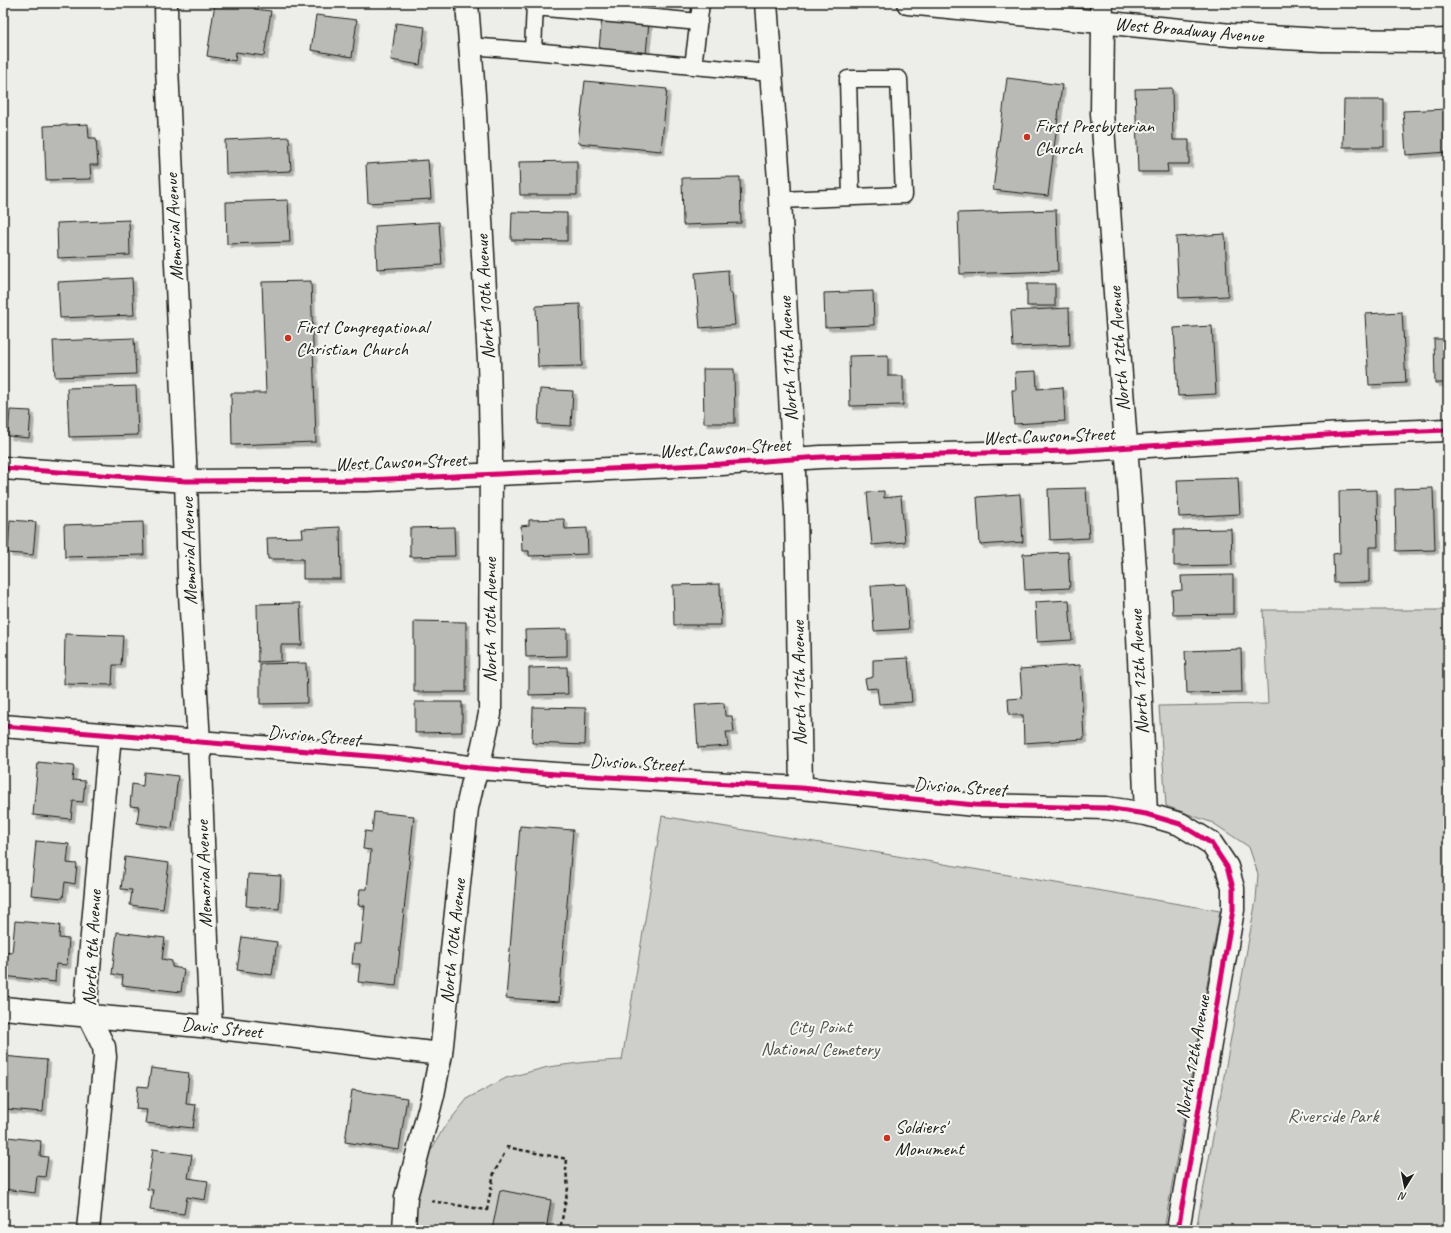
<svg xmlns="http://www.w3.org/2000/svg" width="1451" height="1233" font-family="Caveat,sans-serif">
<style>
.green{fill:#cececb;stroke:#757574}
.building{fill:#b9b9b6;stroke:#1c1c1c;filter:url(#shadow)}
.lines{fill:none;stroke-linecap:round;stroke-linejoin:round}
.lane-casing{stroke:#1c1c1c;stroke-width:19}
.street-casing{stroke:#1c1c1c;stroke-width:25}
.secondary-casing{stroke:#1c1c1c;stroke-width:25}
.path{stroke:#1c1c1c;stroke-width:2.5;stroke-dasharray:4 3;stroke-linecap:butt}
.lane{stroke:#f6f6f2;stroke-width:16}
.street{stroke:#f6f6f2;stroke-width:22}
.secondary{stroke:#f6f6f2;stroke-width:22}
.cycleway-casing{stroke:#f6f6f2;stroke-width:8}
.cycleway{stroke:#d6006c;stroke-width:5}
.poi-dot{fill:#c8321e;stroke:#f6f6f2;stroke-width:1.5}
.labels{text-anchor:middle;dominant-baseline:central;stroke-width:4;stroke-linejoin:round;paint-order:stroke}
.street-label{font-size:19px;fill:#1c1c1c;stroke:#f6f6f2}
.poi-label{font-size:19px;fill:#1c1c1c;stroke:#f6f6f2;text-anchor:start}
.park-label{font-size:19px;fill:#515151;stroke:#f6f6f2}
</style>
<defs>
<filter id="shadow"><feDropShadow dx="3.5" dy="3.5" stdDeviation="0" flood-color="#0004"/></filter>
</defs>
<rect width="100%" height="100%" fill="#edede9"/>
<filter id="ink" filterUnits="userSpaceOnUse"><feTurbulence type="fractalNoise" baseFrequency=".025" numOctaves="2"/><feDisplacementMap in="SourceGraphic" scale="8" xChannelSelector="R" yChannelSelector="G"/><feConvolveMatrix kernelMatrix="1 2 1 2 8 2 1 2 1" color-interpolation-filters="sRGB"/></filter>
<g filter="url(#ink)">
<!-- green -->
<path class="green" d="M 1263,610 L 1448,610 L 1448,1230 L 1196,1230 L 1256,900 L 1258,874 L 1249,847 L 1213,823 L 1166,806 L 1159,706 L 1268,704 Z
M 662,816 L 1220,911 L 1164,1230 L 413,1230 L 413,1203 L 425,1161 L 443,1129 L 468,1098 L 506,1078 L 548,1067 L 587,1062 L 622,1060 Z"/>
<!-- building -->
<path class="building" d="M 215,3 L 255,3 L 254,9 L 271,11 L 264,56 L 236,52 L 235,61 L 207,56 Z
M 316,15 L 357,20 L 352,57 L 311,50 Z
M 602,17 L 649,22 L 646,53 L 599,49 Z
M 396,23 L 425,27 L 420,65 L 391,60 Z
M 1007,78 L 1062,85 L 1048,196 L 993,190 Z
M 585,81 L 667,89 L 661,151 L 578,143 Z
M 1172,88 L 1173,140 L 1189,140 L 1189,164 L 1167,164 L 1168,172 L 1138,172 L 1135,89 Z
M 1344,100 L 1384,100 L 1384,147 L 1343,147 Z
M 1448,109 L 1448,152 L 1406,155 L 1403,111 Z
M 88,124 L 89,138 L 96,138 L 98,165 L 90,165 L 91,179 L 46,180 L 44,126 Z
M 289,137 L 291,171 L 226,174 L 225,140 Z
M 428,160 L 431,199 L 368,203 L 366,164 Z
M 577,161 L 577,195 L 520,195 L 519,162 Z
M 740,177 L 741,223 L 683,225 L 682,178 Z
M 288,200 L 290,242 L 227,244 L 226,202 Z
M 1056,210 L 1058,271 L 960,274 L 958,213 Z
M 512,212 L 567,213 L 567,241 L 511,240 Z
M 129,220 L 130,255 L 58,258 L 57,223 Z
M 439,222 L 442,265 L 377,269 L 375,226 Z
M 1225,234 L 1228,296 L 1179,298 L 1176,237 Z
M 728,270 L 729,293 L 732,293 L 735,325 L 700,328 L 695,273 Z
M 132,278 L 134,315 L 60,318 L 58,282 Z
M 311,281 L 316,442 L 232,445 L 231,393 L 266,393 L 262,282 Z
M 1027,284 L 1055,284 L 1055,306 L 1027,306 Z
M 873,291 L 874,325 L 825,327 L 824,293 Z
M 580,304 L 582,366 L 538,367 L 536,306 Z
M 1069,308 L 1070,345 L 1013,347 L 1011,311 Z
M 1402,312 L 1406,383 L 1369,385 L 1365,314 Z
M 1212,326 L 1216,394 L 1178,396 L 1174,328 Z
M 134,338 L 136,374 L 55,377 L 53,341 Z
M 1434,339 L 1448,339 L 1448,383 L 1435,383 Z
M 888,355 L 888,376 L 903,376 L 903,405 L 850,406 L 849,356 Z
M 703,369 L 734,369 L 735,423 L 704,423 Z
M 1036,371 L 1037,389 L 1063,387 L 1065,421 L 1014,424 L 1012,390 L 1016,390 L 1015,372 Z
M 136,386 L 138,435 L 69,437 L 67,388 Z
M 540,389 L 573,391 L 571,426 L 538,424 Z
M 10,410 L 31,411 L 29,438 L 8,436 Z
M 1238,478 L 1240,514 L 1179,517 L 1177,480 Z
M 1086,488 L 1089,538 L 1050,540 L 1048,489 Z
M 1433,488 L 1435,550 L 1396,551 L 1395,489 Z
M 1377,490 L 1378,547 L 1369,547 L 1369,582 L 1334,583 L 1333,554 L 1340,553 L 1339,491 Z
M 884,491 L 884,498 L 901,496 L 905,542 L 872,545 L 867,492 Z
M 1020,494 L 1023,542 L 980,545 L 977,497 Z
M 564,519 L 565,529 L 587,528 L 588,554 L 529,556 L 529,551 L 522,551 L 521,526 L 529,525 L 529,520 Z
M 10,520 L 36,522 L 33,555 L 8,553 Z
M 143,522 L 144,555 L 65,557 L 64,525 Z
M 340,527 L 341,579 L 303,579 L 303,559 L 268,559 L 267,538 L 303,537 L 302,529 Z
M 454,527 L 455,556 L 410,557 L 410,528 Z
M 1231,529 L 1232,565 L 1174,566 L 1174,530 Z
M 1068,552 L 1070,588 L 1025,590 L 1023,554 Z
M 1233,575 L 1233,614 L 1173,615 L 1172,591 L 1182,590 L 1181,576 Z
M 720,584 L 721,625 L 674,625 L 673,585 Z
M 906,584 L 909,629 L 874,631 L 871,586 Z
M 1069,600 L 1072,640 L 1037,642 L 1035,602 Z
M 300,603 L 302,645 L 281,645 L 281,661 L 258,662 L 257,604 Z
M 414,621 L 466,622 L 466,692 L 414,692 Z
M 567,629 L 567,656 L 526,657 L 525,630 Z
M 65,634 L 123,636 L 121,665 L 113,665 L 112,685 L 64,684 Z
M 1241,649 L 1242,692 L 1187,693 L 1185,651 Z
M 908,658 L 912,702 L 879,704 L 877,688 L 867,689 L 865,679 L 873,677 L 873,660 Z
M 306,663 L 307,703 L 260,704 L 260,664 Z
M 1080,665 L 1084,739 L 1024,743 L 1023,715 L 1009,715 L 1008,699 L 1022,698 L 1020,669 Z
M 567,667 L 568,694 L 529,695 L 529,668 Z
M 415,702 L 462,702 L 462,732 L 415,733 Z
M 724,703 L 725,716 L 732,716 L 734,732 L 726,732 L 728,746 L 698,748 L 695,705 Z
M 533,707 L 586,708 L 585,745 L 532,743 Z
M 38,762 L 74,766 L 72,780 L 85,781 L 83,802 L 73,801 L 71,819 L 33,815 Z
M 144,772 L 178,776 L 172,828 L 137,823 L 139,807 L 130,806 L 132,784 L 143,786 Z
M 374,812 L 414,816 L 396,986 L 358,982 L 360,964 L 352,964 L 354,944 L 361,944 L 365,906 L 358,905 L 360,889 L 367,889 L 371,850 L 363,849 L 365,831 L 372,832 Z
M 520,826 L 573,830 L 559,1002 L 506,998 Z
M 36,841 L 69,844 L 67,863 L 77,864 L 75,884 L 65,882 L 63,898 L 31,895 Z
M 125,857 L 169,863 L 163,909 L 130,905 L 132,890 L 121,889 Z
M 248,874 L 281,876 L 279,909 L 246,906 Z
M 15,921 L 60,925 L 59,938 L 69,939 L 67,965 L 56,964 L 55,982 L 3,976 L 3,952 L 12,953 Z
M 117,932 L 165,938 L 162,959 L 172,961 L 172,967 L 184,969 L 181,992 L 122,985 L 123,976 L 112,974 Z
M 242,937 L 277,942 L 272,975 L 237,970 Z
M 3,1056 L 47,1060 L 43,1112 L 6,1109 L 8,1075 L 3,1074 Z
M 151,1068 L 189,1073 L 186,1104 L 196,1105 L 193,1128 L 145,1123 L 147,1110 L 136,1109 L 138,1086 L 148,1087 Z
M 352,1090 L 407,1098 L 399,1150 L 345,1142 Z
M 8,1137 L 41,1141 L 40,1156 L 48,1157 L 45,1177 L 37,1176 L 35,1193 L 3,1189 L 3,1178 Z
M 153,1149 L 192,1155 L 188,1178 L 208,1181 L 205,1200 L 187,1197 L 184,1214 L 150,1210 L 153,1190 L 147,1189 Z
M 500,1190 L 551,1200 L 546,1230 L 492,1230 Z"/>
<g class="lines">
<!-- lane casing -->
<g class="lane-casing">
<path id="lane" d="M 701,3 L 693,66 L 771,73
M 535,7 L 699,22
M 469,46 L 533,51 L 535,3
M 533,51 L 693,66
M 780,200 L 904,195 L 899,79 L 848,79 L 851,197"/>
</g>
<!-- street casing -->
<g class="street-casing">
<path id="street" d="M 166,3 L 167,67 L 186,481 L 189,578 L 199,742 L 208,965 L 211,1027
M 766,3 L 779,180 L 796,512 L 801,788
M 1101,3 L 1103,23 L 1102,113 L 1135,569 L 1146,814
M 3,468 L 186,481 L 367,480 L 721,464 L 821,457 L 1068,451 L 1342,434 L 1448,430
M 3,726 L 394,758 L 478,768 L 556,774 L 801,788 L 975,805 L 1106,808 L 1146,814 L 1180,824 L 1211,843 L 1227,867 L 1233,888 L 1233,910 L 1178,1230
M 3,1008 L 211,1027 L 441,1054
M 88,1230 L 105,1057 L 104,1047 L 88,1015 L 86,1002 L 110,735
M 404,1230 L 406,1197 L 433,1095 L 441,1054 L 467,808 L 473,782 L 478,768 L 490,714 L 491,442 L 489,361 L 474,95 L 467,3"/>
</g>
<!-- secondary casing -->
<g class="secondary-casing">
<path id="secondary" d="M 908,3 L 1231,35 L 1322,40 L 1420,41 L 1448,40"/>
</g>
<!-- path -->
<path class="path" d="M 506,1147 L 567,1159 L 566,1170 L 568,1188 L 560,1230
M 431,1201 L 487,1210 L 494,1173 L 504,1154"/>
<!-- lane -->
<use href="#lane" class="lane"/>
<!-- street -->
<use href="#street" class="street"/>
<!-- secondary -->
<use href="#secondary" class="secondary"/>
<!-- cycleway casing -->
<g class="cycleway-casing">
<path id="cycleway" d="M 3,468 L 186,481 L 367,480 L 721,464 L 821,457 L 1068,451 L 1342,434 L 1448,430
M 3,726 L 394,758 L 478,768 L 556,774 L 801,788 L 975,805 L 1106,808 L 1146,814 L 1180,824 L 1211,843 L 1227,867 L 1233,888 L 1233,910 L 1178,1230"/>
</g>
<!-- cycleway -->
<use href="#cycleway" class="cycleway"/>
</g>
</g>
<!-- markers -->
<g class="poi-dot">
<circle cx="1027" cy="137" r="4"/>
<circle cx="288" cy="338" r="4"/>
<circle cx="887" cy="1138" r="4"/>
</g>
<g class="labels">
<!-- street labels -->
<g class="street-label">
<text transform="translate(1189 30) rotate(5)">West Broadway Avenue</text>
<text transform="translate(174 227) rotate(-93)">Memorial Avenue</text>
<text transform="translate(485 297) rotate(-93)">North 10th Avenue</text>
<text transform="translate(1119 349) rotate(-94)">North 12th Avenue</text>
<text transform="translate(788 359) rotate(-93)">North 11th Avenue</text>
<text transform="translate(1049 436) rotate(-2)">West Cawson Street</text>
<text transform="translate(725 448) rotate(-3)">West Cawson Street</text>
<text transform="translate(401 462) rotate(-2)">West Cawson Street</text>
<text transform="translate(189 551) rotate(-92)">Memorial Avenue</text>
<text transform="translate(490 620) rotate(-90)">North 10th Avenue</text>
<text transform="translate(1139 672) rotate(-93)">North 12th Avenue</text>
<text transform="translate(799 683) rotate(-91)">North 11th Avenue</text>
<text transform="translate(314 736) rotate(5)">Divsion Street</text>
<text transform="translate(636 763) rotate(3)">Divsion Street</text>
<text transform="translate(960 787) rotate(4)">Divsion Street</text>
<text transform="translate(204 874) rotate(-92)">Memorial Avenue</text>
<text transform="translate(453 941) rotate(-84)">North 10th Avenue</text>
<text transform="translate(92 948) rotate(-87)">North 9th Avenue</text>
<text transform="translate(222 1028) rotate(6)">Davis Street</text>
<text transform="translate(1193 1057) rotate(-80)">North 12th Avenue</text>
</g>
<!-- poi labels -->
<g class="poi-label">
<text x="1035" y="126">First Presbyterian<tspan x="1035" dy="22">Church</tspan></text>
<text x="296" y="327">First Congregational<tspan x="296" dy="22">Christian Church</tspan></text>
<text x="895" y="1127">Soldiers'<tspan x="895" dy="22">Monument</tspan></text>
</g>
<!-- park labels -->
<g class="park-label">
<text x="820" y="1027">City Point<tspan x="820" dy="22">National Cemetery</tspan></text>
<text x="1333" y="1116">Riverside Park</text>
</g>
</g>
<!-- margin -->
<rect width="1451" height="1233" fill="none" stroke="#f6f6f2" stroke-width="16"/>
<rect x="8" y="8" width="1435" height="1217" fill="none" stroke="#1c1c1c" stroke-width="1.5" filter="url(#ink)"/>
<!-- north arrow -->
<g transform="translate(1405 1187) rotate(190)" stroke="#f6f6f2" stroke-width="3" paint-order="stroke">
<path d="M0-3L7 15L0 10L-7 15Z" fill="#1c1c1c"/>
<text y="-6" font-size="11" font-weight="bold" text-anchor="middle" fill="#1c1c1c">N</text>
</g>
</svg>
